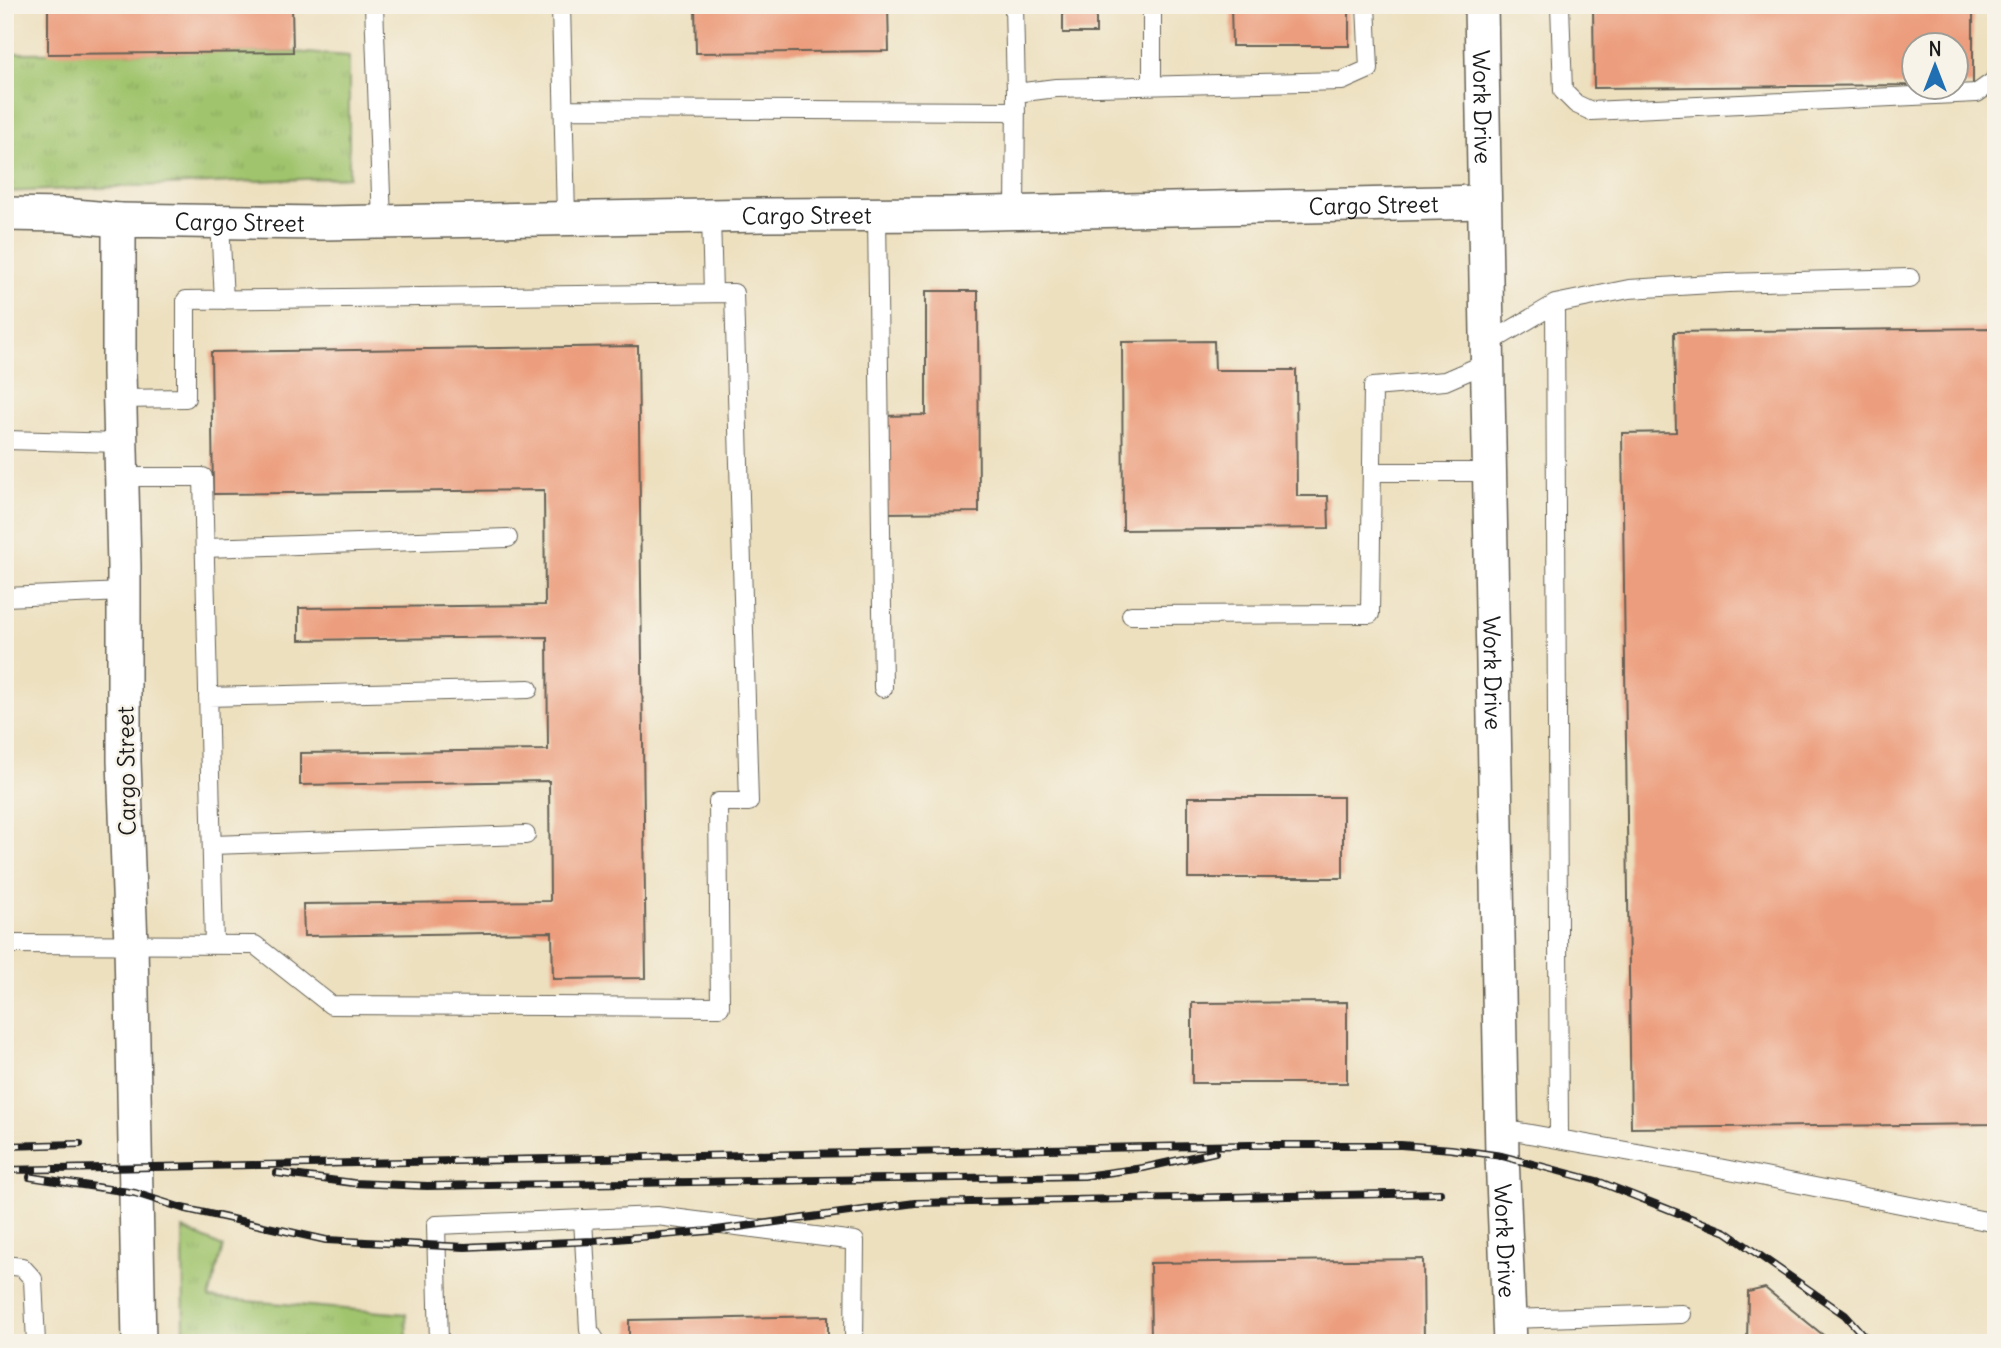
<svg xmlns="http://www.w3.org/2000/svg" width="2001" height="1348" font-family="Delius,sans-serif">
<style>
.grass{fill:url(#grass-tufts);stroke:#5e7044;stroke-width:2}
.building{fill:#ec9d7d}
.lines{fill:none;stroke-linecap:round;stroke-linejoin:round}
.service-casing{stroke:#656155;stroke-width:20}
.minor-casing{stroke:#656155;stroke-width:36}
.service{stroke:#fff;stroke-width:18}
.minor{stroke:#fff;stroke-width:33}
.rail-casing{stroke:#1c1c1c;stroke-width:8}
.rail{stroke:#f7f3e8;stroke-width:5;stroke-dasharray:16;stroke-linecap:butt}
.labels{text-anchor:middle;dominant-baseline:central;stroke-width:5;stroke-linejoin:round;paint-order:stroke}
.street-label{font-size:23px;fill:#1c1c1c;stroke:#f7f3e8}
</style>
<defs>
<pattern id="grass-tufts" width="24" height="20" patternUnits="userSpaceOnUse" patternTransform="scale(1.75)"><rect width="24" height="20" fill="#a0c46d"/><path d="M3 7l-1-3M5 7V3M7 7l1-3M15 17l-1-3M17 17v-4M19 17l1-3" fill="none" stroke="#89a85e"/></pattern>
</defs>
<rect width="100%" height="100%" fill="#f7f3e8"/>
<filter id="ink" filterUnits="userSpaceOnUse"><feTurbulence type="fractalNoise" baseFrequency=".0143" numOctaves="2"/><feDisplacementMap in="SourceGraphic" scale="14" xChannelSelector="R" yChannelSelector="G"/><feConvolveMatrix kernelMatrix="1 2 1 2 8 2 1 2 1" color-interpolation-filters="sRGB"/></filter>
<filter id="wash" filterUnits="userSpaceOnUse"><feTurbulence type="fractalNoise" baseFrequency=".00686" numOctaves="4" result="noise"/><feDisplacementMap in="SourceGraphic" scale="28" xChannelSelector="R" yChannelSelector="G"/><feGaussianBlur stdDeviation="1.57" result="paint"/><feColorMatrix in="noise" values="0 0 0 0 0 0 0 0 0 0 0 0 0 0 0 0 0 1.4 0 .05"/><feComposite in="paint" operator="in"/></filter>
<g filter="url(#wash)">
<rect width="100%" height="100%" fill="#ede0bf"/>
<!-- grass -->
<path class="grass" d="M 293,52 L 349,56 L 349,177 L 5,192 L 5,53 Z
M 183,1229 L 223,1247 L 209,1298 L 406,1314 L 407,1343 L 184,1343 Z"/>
<g id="blocks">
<!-- building -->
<path class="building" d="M 48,5 L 292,5 L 293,52 L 48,54 Z
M 695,5 L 888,5 L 889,51 L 696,53 Z
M 1063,5 L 1096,5 L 1096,33 L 1063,33 Z
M 1231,5 L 1349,5 L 1349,46 L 1232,46 Z
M 1593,5 L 1973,5 L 1973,85 L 1955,85 L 1955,46 L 1913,46 L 1913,85 L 1594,88 Z
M 926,291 L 978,291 L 979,512 L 885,513 L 884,416 L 926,415 Z
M 1996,328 L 1996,1124 L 1631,1128 L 1622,433 L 1676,432 L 1674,332 Z
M 1214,341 L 1215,370 L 1296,370 L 1297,496 L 1328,496 L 1329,528 L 1123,530 L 1122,342 Z
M 638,346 L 646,978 L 553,979 L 552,932 L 304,936 L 303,904 L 550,901 L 549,781 L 300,785 L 300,753 L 548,750 L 547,637 L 299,640 L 299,608 L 545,605 L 544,490 L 213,494 L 211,352 Z
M 1188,797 L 1343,797 L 1343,878 L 1188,878 Z
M 1347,1002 L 1347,1083 L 1192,1083 L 1192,1003 Z
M 1423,1259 L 1424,1343 L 1151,1343 L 1150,1263 Z
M 1765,1288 L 1833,1343 L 1747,1343 L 1748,1292 Z
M 828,1316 L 828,1343 L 629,1343 L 629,1320 Z"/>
</g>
</g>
<g filter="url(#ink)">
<use href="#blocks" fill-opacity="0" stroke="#656155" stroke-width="2"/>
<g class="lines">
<!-- service casing -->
<g class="service-casing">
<path id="service" d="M 374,5 L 382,222
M 561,5 L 566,218
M 1014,5 L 1016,93
M 1152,5 L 1152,86
M 1560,5 L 1563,91 L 1576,104 L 1591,111 L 1977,93 L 1994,81 L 1996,76
M 563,109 L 1016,111
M 1015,212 L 1016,93 L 1056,88 L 1342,81 L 1369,69 L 1366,5
M 877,214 L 883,688
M 711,216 L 713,293
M 220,222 L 224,300
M 1555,304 L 1559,1139
M 1489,343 L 1555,304 L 1629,289 L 1728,283 L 1910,278
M 5,440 L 121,443
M 1372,472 L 1491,472
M 122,477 L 203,477 L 214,945
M 205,548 L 508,538
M 5,597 L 124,592
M 1131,615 L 1370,614 L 1373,387 L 1445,381 L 1489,362
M 208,697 L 529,689
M 212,845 L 526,835
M 5,944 L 255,945 L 331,1005 L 720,1007 L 718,802 L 749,802 L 734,293 L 186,300 L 186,398 L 120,399
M 1502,1129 L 1699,1164 L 1996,1223
M 583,1219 L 589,1330 L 597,1343
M 5,1265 L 22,1267 L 33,1279 L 36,1343
M 1509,1319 L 1682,1314
M 439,1343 L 436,1225 L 657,1216 L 855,1241 L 854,1343"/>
</g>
<!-- minor casing -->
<g class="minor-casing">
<g id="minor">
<path id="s1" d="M 1481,5 L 1502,1156 L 1510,1343"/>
<path d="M 5,214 L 64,215 L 119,220"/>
<path id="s2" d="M 139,1343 L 131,944 L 124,761 L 124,566 L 119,372 L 119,220 L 322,223 L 764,215 L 950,214 L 1484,202"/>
</g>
</g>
<!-- service -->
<use href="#service" class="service"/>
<!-- minor -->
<use href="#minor" class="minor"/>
<!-- rail casing -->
<g class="rail-casing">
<path id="rail" d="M 5,1146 L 80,1144
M 5,1170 L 1250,1145 L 1401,1145 L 1451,1149 L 1502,1156 L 1597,1181 L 1726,1232 L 1845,1315 L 1870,1343
M 277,1173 L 353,1183 L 427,1186 L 1084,1176 L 1143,1168 L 1215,1152
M 30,1177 L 135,1193 L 182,1208 L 326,1240 L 465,1247 L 593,1241 L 709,1231 L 915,1203 L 1440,1193"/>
</g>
<!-- rail -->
<use href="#rail" class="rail"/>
</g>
</g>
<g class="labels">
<!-- street labels -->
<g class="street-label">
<text stroke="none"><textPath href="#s1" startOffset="102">Work Drive</textPath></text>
<text stroke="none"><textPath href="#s2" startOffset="2378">Cargo Street</textPath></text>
<text stroke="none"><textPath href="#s2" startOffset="1811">Cargo Street</textPath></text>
<text stroke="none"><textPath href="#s2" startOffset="1244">Cargo Street</textPath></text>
<text stroke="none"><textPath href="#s1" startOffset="668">Work Drive</textPath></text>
<text transform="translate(126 771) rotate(-91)">Cargo Street</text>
<text stroke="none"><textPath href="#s1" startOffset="1236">Work Drive</textPath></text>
</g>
</g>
<!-- margin -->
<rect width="2001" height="1348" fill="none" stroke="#f7f3e8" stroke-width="28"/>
<!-- north arrow -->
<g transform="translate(1935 66)"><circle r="33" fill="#f7f3e8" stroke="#9f9d96" stroke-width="2"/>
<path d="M0-5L12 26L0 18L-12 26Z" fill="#1f6fb2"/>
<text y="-10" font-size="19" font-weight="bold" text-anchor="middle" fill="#1c1c1c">N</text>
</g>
</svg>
